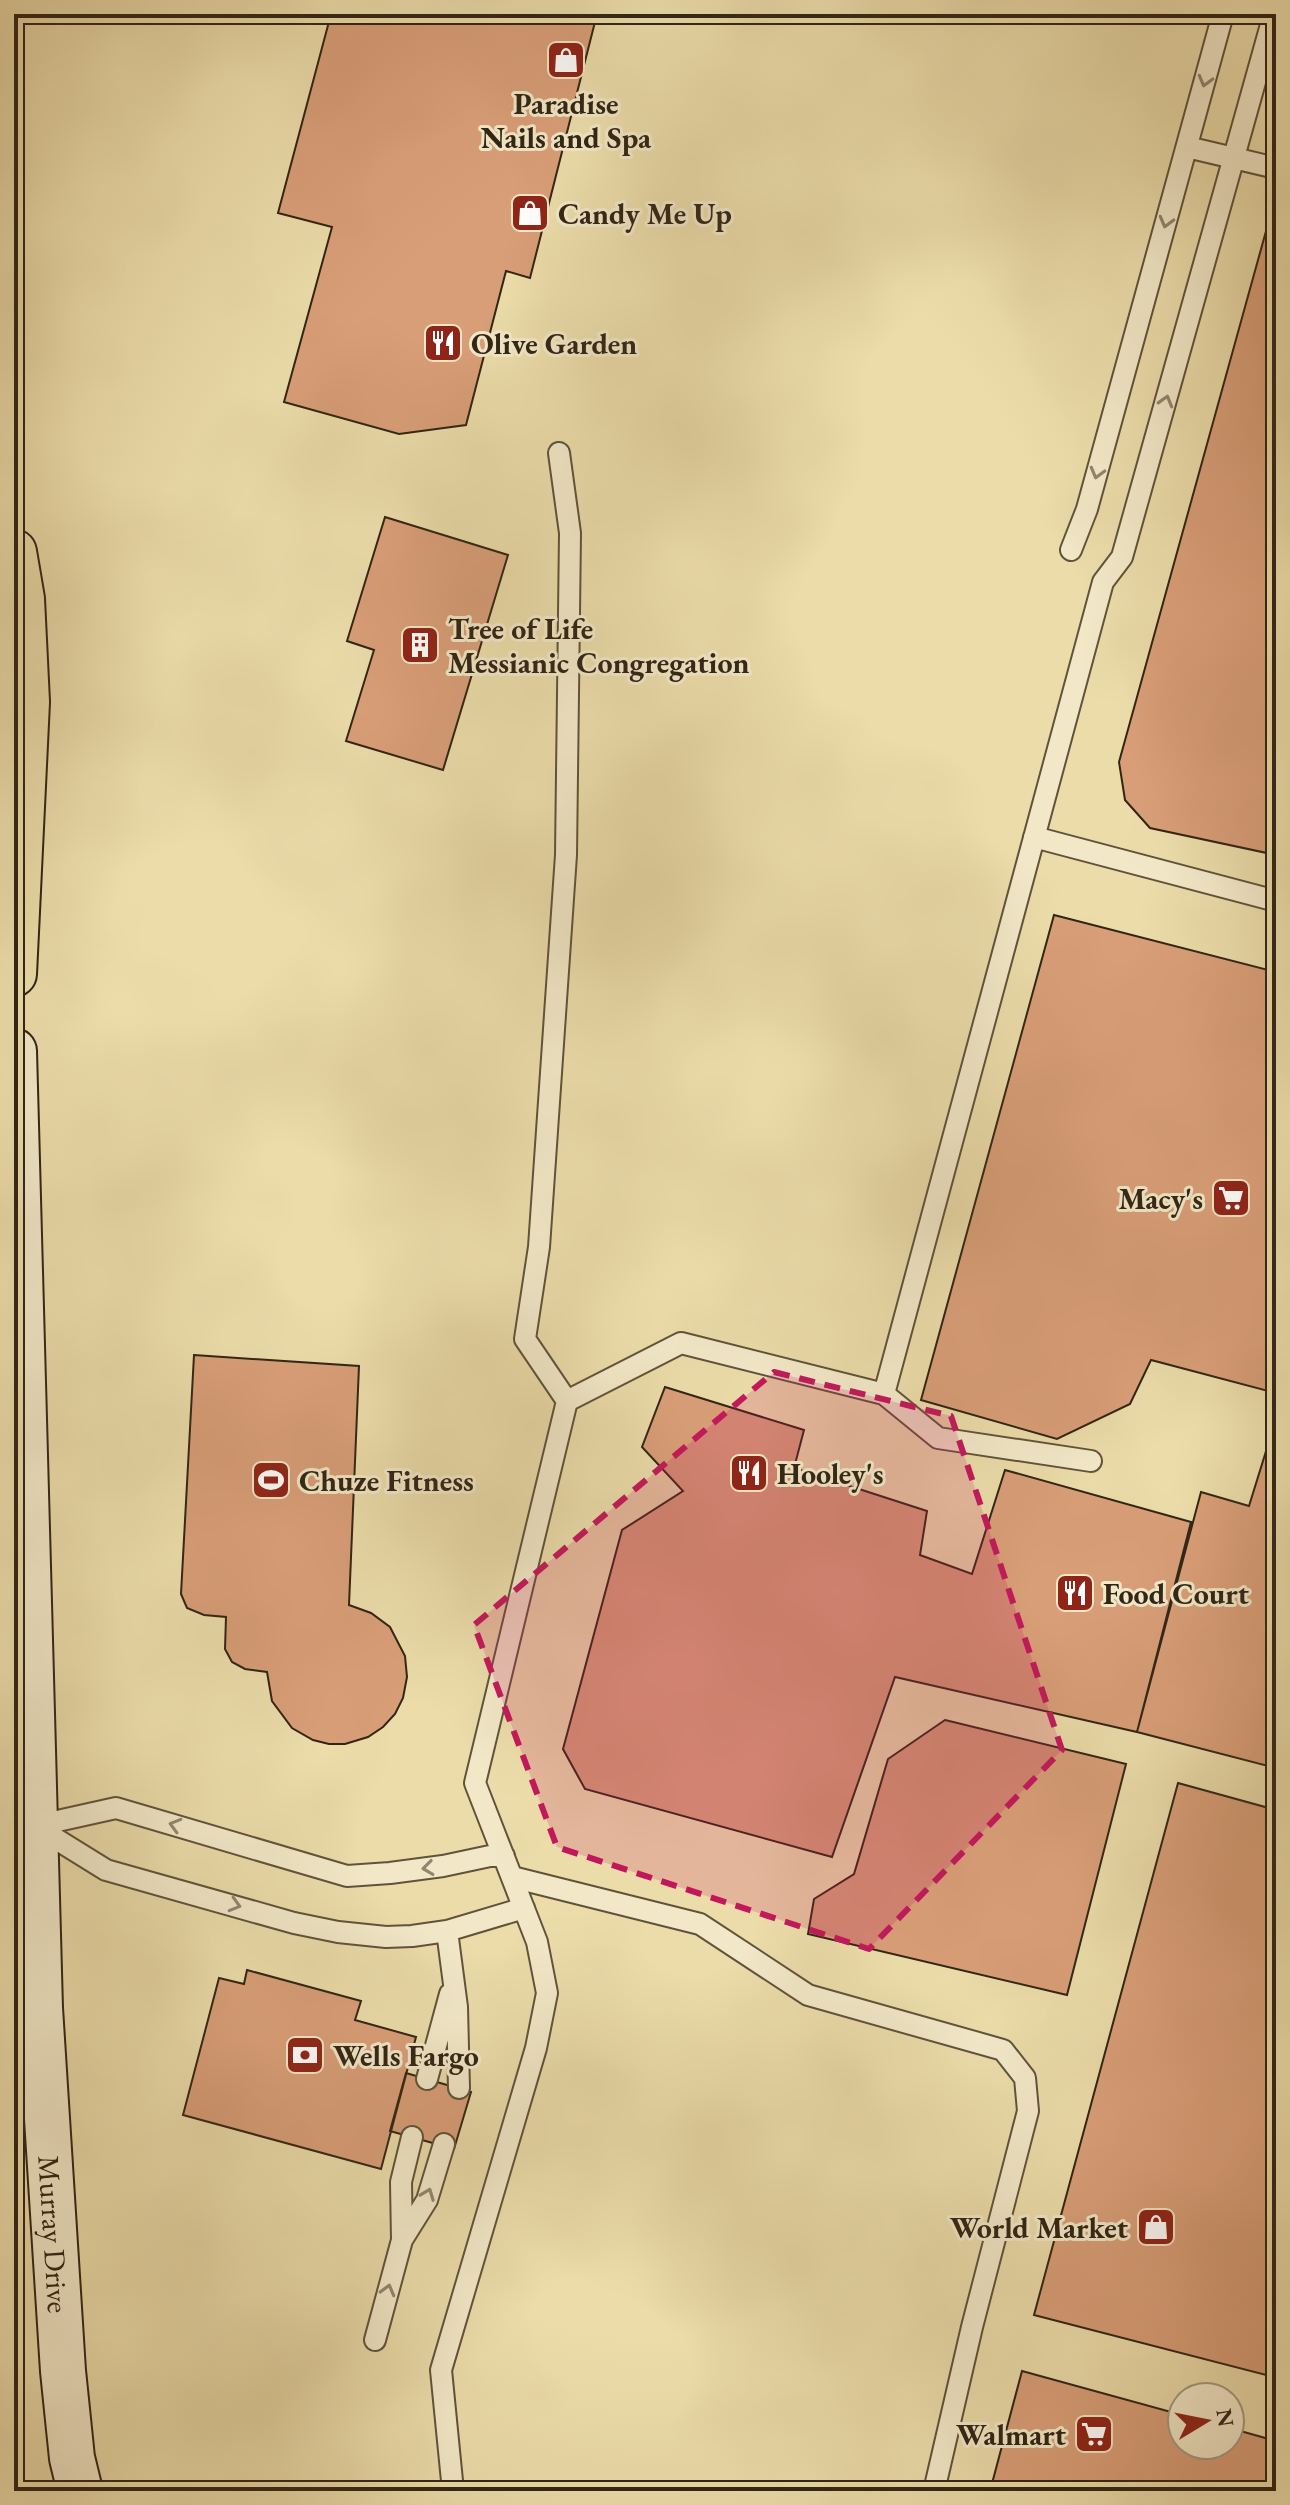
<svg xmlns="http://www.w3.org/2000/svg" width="1290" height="2505" font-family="'EB Garamond',serif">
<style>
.building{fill:#d89e78;stroke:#312515;stroke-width:2}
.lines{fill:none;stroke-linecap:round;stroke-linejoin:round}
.lane-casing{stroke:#60533a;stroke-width:24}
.secondary-casing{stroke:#312515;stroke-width:48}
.primary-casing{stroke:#312515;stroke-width:48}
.lane{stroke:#f2e8c8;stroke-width:20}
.secondary{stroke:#f2e8c8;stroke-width:44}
.primary{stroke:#ebdcaa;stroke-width:44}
.oneway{stroke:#92866e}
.marked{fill:#c2185b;fill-opacity:0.2;stroke:#c2185b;stroke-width:6;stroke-dasharray:16 10;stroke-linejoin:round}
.labels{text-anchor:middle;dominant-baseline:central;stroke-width:6;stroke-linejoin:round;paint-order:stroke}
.poi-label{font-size:30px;font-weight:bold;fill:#312515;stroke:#f2e8c8;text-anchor:start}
.street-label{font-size:30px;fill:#312515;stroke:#f2e8c8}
</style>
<rect width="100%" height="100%" fill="#ebdcaa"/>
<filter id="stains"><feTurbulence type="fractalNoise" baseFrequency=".0025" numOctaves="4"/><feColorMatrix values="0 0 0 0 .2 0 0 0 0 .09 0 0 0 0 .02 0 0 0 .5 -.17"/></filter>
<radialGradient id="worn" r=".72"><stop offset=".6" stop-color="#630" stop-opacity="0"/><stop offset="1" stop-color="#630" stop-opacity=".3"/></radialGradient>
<!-- building -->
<path class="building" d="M 331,14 L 597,14 L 530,278 L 506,271 L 466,425 L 399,434 L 284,402 L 332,227 L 278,213 Z
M 1276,195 L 1276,855 L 1150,828 L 1125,800 L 1119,762 Z
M 385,517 L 508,555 L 443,770 L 346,741 L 374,650 L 347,641 Z
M 1054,915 L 1276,972 L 1276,1393 L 1151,1360 L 1130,1404 L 1057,1439 L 921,1400 Z
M 194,1355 L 359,1366 L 349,1605 L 371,1613 L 390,1627 L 405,1656 L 407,1677 L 403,1698 L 395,1714 L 383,1727 L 368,1737 L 345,1744 L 329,1744 L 313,1740 L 292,1728 L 272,1701 L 267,1672 L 245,1669 L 232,1662 L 225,1649 L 226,1617 L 204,1615 L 187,1608 L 181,1594 Z
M 665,1387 L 804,1430 L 794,1468 L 927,1511 L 920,1555 L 972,1574 L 1005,1470 L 1191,1522 L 1137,1732 L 895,1677 L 832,1857 L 585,1789 L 563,1749 L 622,1530 L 683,1491 L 642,1447 Z
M 1267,1448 L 1276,1451 L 1276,1768 L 1137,1732 L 1201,1492 L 1249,1506 Z
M 945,1720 L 1126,1764 L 1067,1995 L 808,1934 L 814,1899 L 854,1874 L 888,1759 Z
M 1178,1783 L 1276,1810 L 1274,2377 L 1034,2315 Z
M 247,1970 L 361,2001 L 355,2020 L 416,2037 L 381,2169 L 183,2115 L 219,1978 L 244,1984 Z
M 406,2073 L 471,2092 L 454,2149 L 390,2131 Z
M 1022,2371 L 1182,2415 L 1182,2445 L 1230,2445 L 1230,2428 L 1276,2441 L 1276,2491 L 990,2491 Z"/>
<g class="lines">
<!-- lane casing -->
<g class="lane-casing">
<path id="lane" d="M 1187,147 L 1276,168
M 559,453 L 570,533 L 566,855 L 539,1247 L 525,1339 L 567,1401
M 1071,550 L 1087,509 L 1223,14
M 1034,837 L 1276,901
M 884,1394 L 938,1438 L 1091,1461
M 35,1826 L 106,1870 L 294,1923 L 338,1932 L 386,1937 L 412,1936 L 447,1931 L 524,1908
M 35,1826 L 116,1808 L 347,1876 L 390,1873 L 443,1866 L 490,1856 L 504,1856
M 512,1877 L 700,1924 L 808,1995 L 1003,2050 L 1025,2078 L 1028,2111 L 972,2327 L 934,2491
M 447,1931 L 457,2007 L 459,2088
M 427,2079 L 450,1994
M 402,2240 L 427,2200 L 444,2144
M 375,2340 L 402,2240 L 401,2182 L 412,2137
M 453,2491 L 441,2370 L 536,2048 L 547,1993 L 537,1942 L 475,1783 L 567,1401 L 681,1343 L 884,1394 L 1103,582 L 1122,557 L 1274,14"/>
</g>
<!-- secondary casing -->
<g class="secondary-casing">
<g id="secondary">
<path id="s1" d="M 14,1051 L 40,2008 L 63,2371 L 72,2458 L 80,2491"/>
</g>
</g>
<!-- primary casing -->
<g class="primary-casing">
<path id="primary" d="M 14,552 L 22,599 L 27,702 L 14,974"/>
</g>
<!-- lane -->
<use href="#lane" class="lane"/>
<!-- secondary -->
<use href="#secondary" class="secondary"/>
<!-- primary -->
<use href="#primary" class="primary"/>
</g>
<!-- one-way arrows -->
<defs><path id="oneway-chevron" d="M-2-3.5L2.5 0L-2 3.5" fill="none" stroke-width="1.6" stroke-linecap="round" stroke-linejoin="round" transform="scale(2)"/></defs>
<g class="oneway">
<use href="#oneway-chevron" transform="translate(1205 81) rotate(105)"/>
<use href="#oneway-chevron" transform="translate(1166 222) rotate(105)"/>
<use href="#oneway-chevron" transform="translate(1166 401) rotate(-74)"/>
<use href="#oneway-chevron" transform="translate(1097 473) rotate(105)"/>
<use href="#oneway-chevron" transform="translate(175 1825) rotate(-164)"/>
<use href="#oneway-chevron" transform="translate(428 1868) rotate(173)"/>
<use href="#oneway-chevron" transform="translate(235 1905) rotate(16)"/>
<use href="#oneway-chevron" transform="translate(428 2194) rotate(-69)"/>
<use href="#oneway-chevron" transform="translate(388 2290) rotate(-75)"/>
</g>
<!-- marked area -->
<path class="marked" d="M 774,1372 L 951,1416 L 1062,1750 L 869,1949 L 557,1847 L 474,1625 Z"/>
<!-- icons -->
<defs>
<g id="shop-square" transform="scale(2)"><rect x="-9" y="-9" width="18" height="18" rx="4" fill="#8f2418" stroke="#f2e8c8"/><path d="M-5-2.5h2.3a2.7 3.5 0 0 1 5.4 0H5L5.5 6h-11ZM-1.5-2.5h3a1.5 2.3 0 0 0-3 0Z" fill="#fff"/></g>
<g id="restaurant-square" transform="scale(2)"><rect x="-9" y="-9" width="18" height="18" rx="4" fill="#8f2418" stroke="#f2e8c8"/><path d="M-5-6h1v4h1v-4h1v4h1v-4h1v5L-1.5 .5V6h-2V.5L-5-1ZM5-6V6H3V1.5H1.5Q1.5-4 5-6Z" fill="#fff"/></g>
<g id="building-square" transform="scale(2)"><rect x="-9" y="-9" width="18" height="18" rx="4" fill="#8f2418" stroke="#f2e8c8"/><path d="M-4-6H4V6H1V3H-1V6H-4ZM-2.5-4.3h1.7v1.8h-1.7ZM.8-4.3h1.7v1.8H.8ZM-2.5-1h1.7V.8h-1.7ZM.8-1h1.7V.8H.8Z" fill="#fff"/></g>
<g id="supermarket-square" transform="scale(2)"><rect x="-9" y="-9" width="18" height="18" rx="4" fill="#8f2418" stroke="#f2e8c8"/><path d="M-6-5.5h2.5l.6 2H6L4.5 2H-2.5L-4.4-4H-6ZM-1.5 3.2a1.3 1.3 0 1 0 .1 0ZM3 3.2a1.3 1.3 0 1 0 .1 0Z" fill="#fff"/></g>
<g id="stadium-square" transform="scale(2)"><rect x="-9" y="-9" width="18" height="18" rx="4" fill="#8f2418" stroke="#f2e8c8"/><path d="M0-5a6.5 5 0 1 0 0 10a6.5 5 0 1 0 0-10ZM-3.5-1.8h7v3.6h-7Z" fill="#fff"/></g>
<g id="bank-square" transform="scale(2)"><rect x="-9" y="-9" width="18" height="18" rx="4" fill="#8f2418" stroke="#f2e8c8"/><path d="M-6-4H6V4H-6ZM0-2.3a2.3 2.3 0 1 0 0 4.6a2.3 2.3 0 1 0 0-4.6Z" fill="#fff"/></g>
</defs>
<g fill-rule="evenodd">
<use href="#shop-square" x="566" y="60"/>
<use href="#shop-square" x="530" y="213"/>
<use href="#restaurant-square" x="443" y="343"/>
<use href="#building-square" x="420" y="645"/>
<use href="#supermarket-square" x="1231" y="1198"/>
<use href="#restaurant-square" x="749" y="1473"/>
<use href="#stadium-square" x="271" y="1480"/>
<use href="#restaurant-square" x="1075" y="1593"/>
<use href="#bank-square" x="305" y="2055"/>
<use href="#shop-square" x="1156" y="2227"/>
<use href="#supermarket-square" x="1094" y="2434"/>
</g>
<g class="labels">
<!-- poi labels -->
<g class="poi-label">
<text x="566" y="103" text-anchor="middle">Paradise<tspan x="566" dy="34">Nails and Spa</tspan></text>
<text x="558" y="213">Candy Me Up</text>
<text x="471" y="343">Olive Garden</text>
<text x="448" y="628">Tree of Life<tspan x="448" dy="34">Messianic Congregation</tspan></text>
<text x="1203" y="1198" text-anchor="end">Macy's</text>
<text x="777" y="1473">Hooley's</text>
<text x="299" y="1480">Chuze Fitness</text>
<text x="1103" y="1593">Food Court</text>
<text x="333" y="2055">Wells Fargo</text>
<text x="1128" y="2227" text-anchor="end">World Market</text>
<text x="1066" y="2434" text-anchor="end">Walmart</text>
</g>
<!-- street labels -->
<g class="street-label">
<text stroke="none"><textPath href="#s1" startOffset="1184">Murray Drive</textPath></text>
</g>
</g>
<!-- margin -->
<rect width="1290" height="2505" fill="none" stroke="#ebdcaa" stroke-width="48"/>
<rect x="16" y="16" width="1258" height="2473" fill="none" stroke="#312515" stroke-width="4"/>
<rect x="24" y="24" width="1242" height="2457" fill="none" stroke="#312515" stroke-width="2"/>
<!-- north arrow -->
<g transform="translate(1206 2421) rotate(80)"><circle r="38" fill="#f2e8c8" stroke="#a59a80" stroke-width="2"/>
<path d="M0-6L14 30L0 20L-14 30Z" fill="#8f2418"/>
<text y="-12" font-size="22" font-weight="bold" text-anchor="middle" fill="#312515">N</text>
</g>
<rect width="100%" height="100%" filter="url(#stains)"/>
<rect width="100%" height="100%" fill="url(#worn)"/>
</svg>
